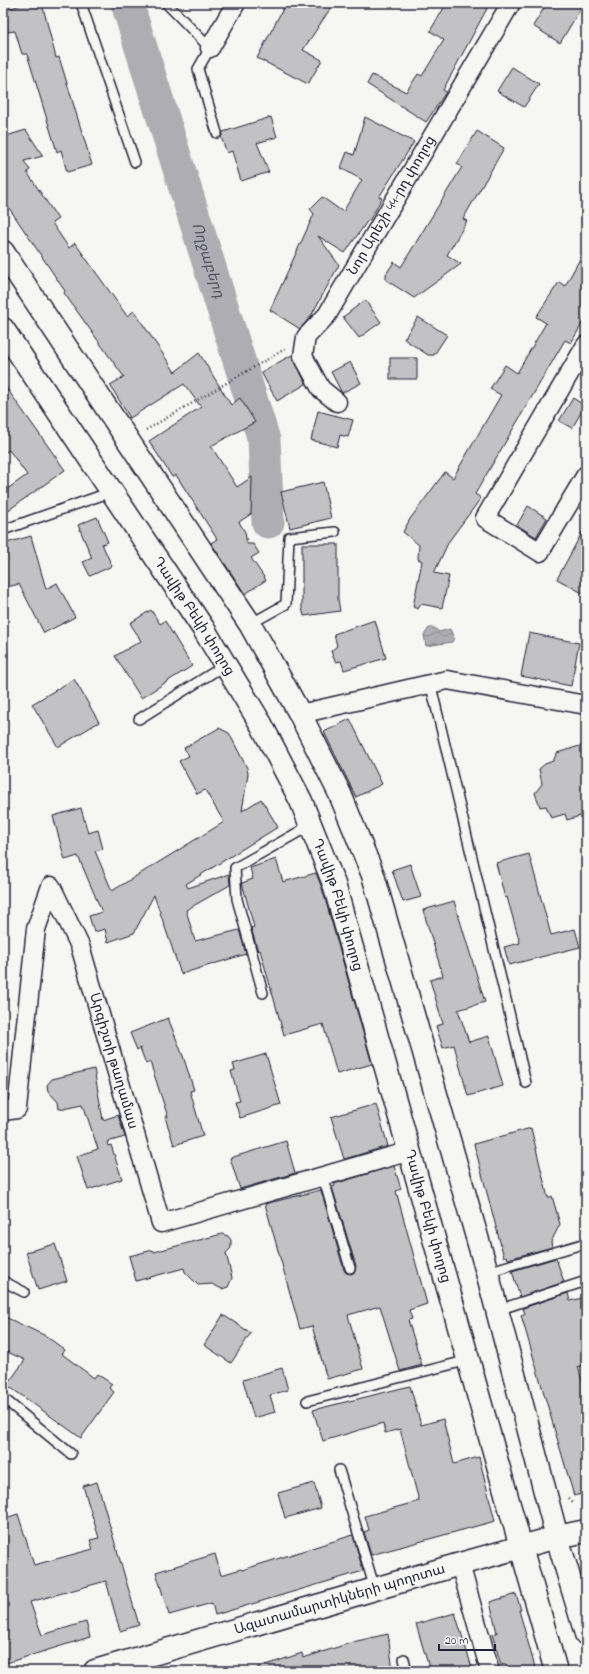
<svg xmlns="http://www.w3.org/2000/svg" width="589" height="1674" font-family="'Indie Flower','Noto Sans Armenian',sans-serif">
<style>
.water{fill:url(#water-waves);stroke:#757583}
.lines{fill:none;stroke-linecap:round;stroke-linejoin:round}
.river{stroke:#adadb3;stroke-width:33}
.building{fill:#c2c2c4;stroke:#22223b}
.lane-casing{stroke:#22223b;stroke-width:12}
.street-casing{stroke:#22223b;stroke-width:21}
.secondary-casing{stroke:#22223b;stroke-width:25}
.primary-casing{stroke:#22223b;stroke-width:25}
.path{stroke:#22223b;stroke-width:2.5;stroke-dasharray:1 3;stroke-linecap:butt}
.lane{stroke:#f6f6f2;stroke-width:9}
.street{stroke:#f6f6f2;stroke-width:18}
.secondary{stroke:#f6f6f2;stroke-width:22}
.primary{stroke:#f6f6f2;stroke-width:22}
.labels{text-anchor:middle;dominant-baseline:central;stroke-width:4;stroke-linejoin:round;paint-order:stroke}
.street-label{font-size:14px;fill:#22223b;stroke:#f6f6f2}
.water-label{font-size:15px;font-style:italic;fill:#535365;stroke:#f6f6f2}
</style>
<defs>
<pattern id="water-waves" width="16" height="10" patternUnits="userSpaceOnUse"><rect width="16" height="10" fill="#adadb3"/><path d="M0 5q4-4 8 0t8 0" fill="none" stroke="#8c8c93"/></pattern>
</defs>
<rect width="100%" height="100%" fill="#f6f6f2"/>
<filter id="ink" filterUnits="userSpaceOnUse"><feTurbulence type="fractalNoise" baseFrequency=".025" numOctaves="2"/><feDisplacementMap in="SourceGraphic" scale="8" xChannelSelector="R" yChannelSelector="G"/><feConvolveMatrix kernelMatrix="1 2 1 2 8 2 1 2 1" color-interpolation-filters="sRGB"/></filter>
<g filter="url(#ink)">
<!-- water -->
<path class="water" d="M 429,628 L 435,628 L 439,632 L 450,629 L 454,638 L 452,642 L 426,646 L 424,635 Z"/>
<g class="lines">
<!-- river -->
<path class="river" id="s1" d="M 127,3 L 264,440 L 268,522"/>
</g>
<!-- building -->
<path class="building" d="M 25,3 L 42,3 L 56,58 L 59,57 L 92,165 L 67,172 L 61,150 L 57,152 L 27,54 L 22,54 L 15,31 L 8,32 L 4,11 Z
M 286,3 L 334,3 L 303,50 L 322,60 L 308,84 L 257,58 Z
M 447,3 L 490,3 L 443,90 L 446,92 L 426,122 L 367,84 L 372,75 L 406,92 L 418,74 L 422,76 L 444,40 L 430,31 Z
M 547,3 L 584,3 L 560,43 L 533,26 Z
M 512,67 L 539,84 L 524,107 L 497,91 Z
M 271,117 L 277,137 L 257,143 L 269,172 L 241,181 L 232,151 L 227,153 L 221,137 L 223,132 Z
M 365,117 L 414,142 L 379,197 L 382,198 L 369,221 L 368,220 L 345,253 L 318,236 L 339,265 L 311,316 L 300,329 L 270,310 L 314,214 L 310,209 L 322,197 L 343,212 L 362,180 L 341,168 L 347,152 L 354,155 Z
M 26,130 L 43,156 L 24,161 L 30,170 L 27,172 L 58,219 L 52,223 L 69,248 L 75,243 L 127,316 L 134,311 L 175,372 L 199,353 L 231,405 L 240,398 L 255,422 L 211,446 L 237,487 L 252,477 L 251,514 L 239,522 L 245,532 L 247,544 L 253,544 L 259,553 L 251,558 L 266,580 L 245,594 L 211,543 L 217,539 L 176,475 L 172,477 L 149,441 L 201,407 L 184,384 L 130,418 L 110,385 L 124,377 L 64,293 L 65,291 L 3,199 L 3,137 Z
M 477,131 L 504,148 L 463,219 L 467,221 L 447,255 L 461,264 L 414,298 L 386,280 L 386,274 L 394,262 L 401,267 L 462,167 L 457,164 Z
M 586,248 L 586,317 L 571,343 L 565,340 L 475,494 L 481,498 L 449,541 L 434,573 L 449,576 L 442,608 L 421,604 L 418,609 L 413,607 L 422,561 L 418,559 L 419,545 L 403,532 L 410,519 L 445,472 L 453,478 L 501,395 L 490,389 L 505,365 L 517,373 L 546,323 L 536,317 L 559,282 L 565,286 Z
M 365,300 L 381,322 L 359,338 L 343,317 Z
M 418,317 L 447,335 L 434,355 L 428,355 L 404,339 Z
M 292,355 L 306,384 L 277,401 L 261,372 Z
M 390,358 L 417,358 L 417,379 L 390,379 Z
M 350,362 L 361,383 L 342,393 L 331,372 Z
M 3,383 L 65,470 L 3,514 L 3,492 L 27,475 L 9,450 L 3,454 Z
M 573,398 L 585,406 L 572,428 L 559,421 Z
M 318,411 L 353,420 L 348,437 L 340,435 L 337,447 L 311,440 Z
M 323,482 L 331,518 L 290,528 L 281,492 Z
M 528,506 L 547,518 L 536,537 L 517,525 Z
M 97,517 L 108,542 L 102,544 L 112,566 L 90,576 L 83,562 L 92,558 L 78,525 Z
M 586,525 L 586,595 L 557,579 Z
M 31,536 L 46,589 L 57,583 L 75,617 L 44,633 L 19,584 L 3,588 L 3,544 Z
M 302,544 L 338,544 L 338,599 L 340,611 L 304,616 L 302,608 Z
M 151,610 L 160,624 L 165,621 L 192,666 L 141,698 L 115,656 L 141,641 L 130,623 Z
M 375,620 L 386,658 L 344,670 L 341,661 L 336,662 L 333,657 L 331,651 L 337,646 L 334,634 Z
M 529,633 L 579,643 L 571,686 L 521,676 Z
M 74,679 L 99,722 L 58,747 L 32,704 Z
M 350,719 L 382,784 L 356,797 L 324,732 Z
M 219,728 L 229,733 L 247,768 L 248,774 L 242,811 L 261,799 L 278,827 L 186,884 L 188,888 L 229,874 L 230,885 L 186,910 L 195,941 L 239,930 L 246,954 L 181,974 L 154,895 L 134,933 L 108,942 L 105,929 L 94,932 L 89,916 L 102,912 L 78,856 L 65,860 L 53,816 L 81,808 L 88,833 L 98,830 L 103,849 L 95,851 L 112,891 L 224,822 L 205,790 L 197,794 L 179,761 L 189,756 L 184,748 Z
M 586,744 L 586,814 L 567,820 L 565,814 L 551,818 L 546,806 L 540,807 L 535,793 L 542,784 L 539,769 L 545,764 L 553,761 L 557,753 Z
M 529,854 L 551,935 L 575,929 L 580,947 L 509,965 L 504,947 L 520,943 L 507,897 L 505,898 L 496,863 Z
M 276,859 L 283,882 L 316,873 L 322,888 L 372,1064 L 337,1074 L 323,1024 L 284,1035 L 260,950 L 258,951 L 251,928 L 254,927 L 242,883 L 253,879 L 250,868 Z
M 410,864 L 421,897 L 403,902 L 392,870 Z
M 454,901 L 485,1002 L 458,1010 L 469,1042 L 489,1036 L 503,1086 L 468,1096 L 454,1045 L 443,1048 L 436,1026 L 443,1024 L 430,980 L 443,976 L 423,910 Z
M 168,1018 L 183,1056 L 194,1090 L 190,1091 L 203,1136 L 174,1145 L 165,1117 L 168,1117 L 150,1062 L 146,1064 L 140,1048 L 137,1050 L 130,1033 Z
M 266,1054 L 281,1105 L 240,1118 L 235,1102 L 240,1101 L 231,1071 L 235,1070 L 233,1064 Z
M 94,1069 L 103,1120 L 118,1115 L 125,1137 L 107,1142 L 108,1146 L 111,1145 L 122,1179 L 88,1190 L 77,1156 L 98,1149 L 83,1104 L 59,1109 L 58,1102 L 48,1091 L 47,1085 L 52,1079 Z
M 376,1104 L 388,1146 L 344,1159 L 331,1117 Z
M 531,1128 L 548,1198 L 552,1196 L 560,1224 L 551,1242 L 552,1247 L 508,1259 L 507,1256 L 504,1257 L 474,1144 Z
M 286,1141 L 295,1173 L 240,1189 L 230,1158 Z
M 394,1166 L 401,1189 L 396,1191 L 427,1304 L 409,1310 L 412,1319 L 408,1320 L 422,1365 L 400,1371 L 380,1306 L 348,1315 L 363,1369 L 327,1379 L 312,1326 L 300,1329 L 265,1204 L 321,1190 L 344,1270 L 346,1273 L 351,1274 L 355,1272 L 356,1266 L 332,1187 L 335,1186 L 334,1184 Z
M 222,1234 L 228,1236 L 231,1240 L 231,1248 L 226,1253 L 232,1278 L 228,1287 L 222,1289 L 212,1284 L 198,1285 L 185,1272 L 184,1268 L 136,1281 L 129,1256 L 153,1250 L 154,1252 Z
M 55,1244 L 67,1281 L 38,1290 L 26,1252 Z
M 556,1258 L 564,1282 L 520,1297 L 512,1271 Z
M 568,1293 L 570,1301 L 586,1297 L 586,1365 L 578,1367 L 586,1393 L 586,1493 L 574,1496 L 521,1315 L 525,1314 L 523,1308 Z
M 223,1315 L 251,1333 L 231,1363 L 204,1345 Z
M 3,1316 L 46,1336 L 65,1350 L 62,1354 L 94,1378 L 97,1374 L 112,1384 L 109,1388 L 114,1392 L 81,1438 L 7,1385 L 25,1360 L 3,1350 Z
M 282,1368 L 288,1390 L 270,1395 L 275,1412 L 254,1418 L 243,1380 Z
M 410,1386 L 421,1425 L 443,1419 L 454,1464 L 479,1457 L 495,1521 L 371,1555 L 364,1532 L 369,1530 L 365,1516 L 419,1501 L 400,1429 L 385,1433 L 383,1423 L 323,1441 L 313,1410 Z
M 97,1482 L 139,1625 L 120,1631 L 106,1581 L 30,1602 L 42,1635 L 86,1622 L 90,1637 L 3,1664 L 3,1519 L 18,1514 L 34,1565 L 93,1549 L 90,1540 L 99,1538 L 83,1486 Z
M 314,1483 L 321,1508 L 285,1518 L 278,1493 Z
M 353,1535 L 363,1571 L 215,1615 L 212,1603 L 169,1615 L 156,1572 L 215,1554 L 221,1575 L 241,1569 L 242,1570 Z
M 516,1594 L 521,1610 L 519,1610 L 536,1671 L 508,1671 L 506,1664 L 501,1665 L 492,1634 L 497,1633 L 490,1602 Z
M 455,1613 L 473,1671 L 430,1671 L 416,1624 Z
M 388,1634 L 393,1671 L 258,1671 L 257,1668 L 302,1653 L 303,1658 L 357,1641 Z"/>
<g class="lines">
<!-- lane casing -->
<g class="lane-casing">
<path id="lane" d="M 81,3 L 135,162
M 166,3 L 210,48 L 198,69 L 217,133
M 3,530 L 111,492
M 250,624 L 286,604 L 289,537 L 335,532
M 430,682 L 526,1083
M 139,719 L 225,665
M 263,993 L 237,899 L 235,868 L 311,825
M 323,1177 L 350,1268
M 487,1272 L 586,1243
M 3,1281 L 24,1292
M 498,1310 L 586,1281
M 3,1398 L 71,1454
M 307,1401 L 469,1360
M 339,1470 L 375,1589
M 404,1659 L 407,1671"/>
</g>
<!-- street casing -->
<g class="street-casing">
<g id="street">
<path d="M 210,48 L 236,3"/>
<path d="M 586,345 L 485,518 L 540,552 L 586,475"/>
<path id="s2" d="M 337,402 L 321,389 L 303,356 L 306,337 L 327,315 L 511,3"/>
<path d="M 300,714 L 447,680 L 586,705"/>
<path id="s3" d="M 3,1111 L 17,1109 L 36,929 L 51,886 L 80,946 L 161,1223 L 410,1151"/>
<path d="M 460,1564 L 490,1671"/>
</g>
</g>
<!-- secondary casing -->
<g class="secondary-casing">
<g id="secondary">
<path id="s4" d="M 95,1671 L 460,1564 L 557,1537 L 586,1531"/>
</g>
</g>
<!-- primary casing -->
<g class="primary-casing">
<g id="primary">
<path d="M 3,252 L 250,624 L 300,714 L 340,794 L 373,875 L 487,1272 L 557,1537 L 586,1634"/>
<path id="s5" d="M 3,329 L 203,628 L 261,724 L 301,801 L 334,884 L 556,1671"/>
</g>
</g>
<!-- path -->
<path class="path" d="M 146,430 L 285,349
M 569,1498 L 574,1503"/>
<!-- lane -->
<use href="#lane" class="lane"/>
<!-- street -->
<use href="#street" class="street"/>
<!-- secondary -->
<use href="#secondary" class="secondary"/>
<!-- primary -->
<use href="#primary" class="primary"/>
</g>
</g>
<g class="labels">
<!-- street labels -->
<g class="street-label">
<text stroke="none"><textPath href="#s2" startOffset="235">Նոր Արեշի 44-րդ փողոց</textPath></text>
<text stroke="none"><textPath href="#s5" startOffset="345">Դավիթ Բեկի փողոց</textPath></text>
<text stroke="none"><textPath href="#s5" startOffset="669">Դավիթ Բեկի փողոց</textPath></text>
<text stroke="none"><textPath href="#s3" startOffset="427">Արգիշտի թաղամաս</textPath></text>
<text stroke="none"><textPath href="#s5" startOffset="993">Դավիթ Բեկի փողոց</textPath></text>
<text stroke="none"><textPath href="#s4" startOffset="255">Ազատամարտիկների պողոտա</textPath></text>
</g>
<!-- water labels -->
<g class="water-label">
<text stroke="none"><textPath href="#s1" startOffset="270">Ողջաբերդ</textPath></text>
</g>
</g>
<!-- margin -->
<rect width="589" height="1674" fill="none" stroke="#f6f6f2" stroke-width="16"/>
<rect x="8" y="8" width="573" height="1658" fill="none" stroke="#22223b" stroke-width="1.5" filter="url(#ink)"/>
<!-- scale -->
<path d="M439 1644v6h56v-6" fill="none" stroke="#22223b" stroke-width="2"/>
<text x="445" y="1644" font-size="12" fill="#22223b" stroke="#f6f6f2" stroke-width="3" paint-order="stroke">20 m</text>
</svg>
